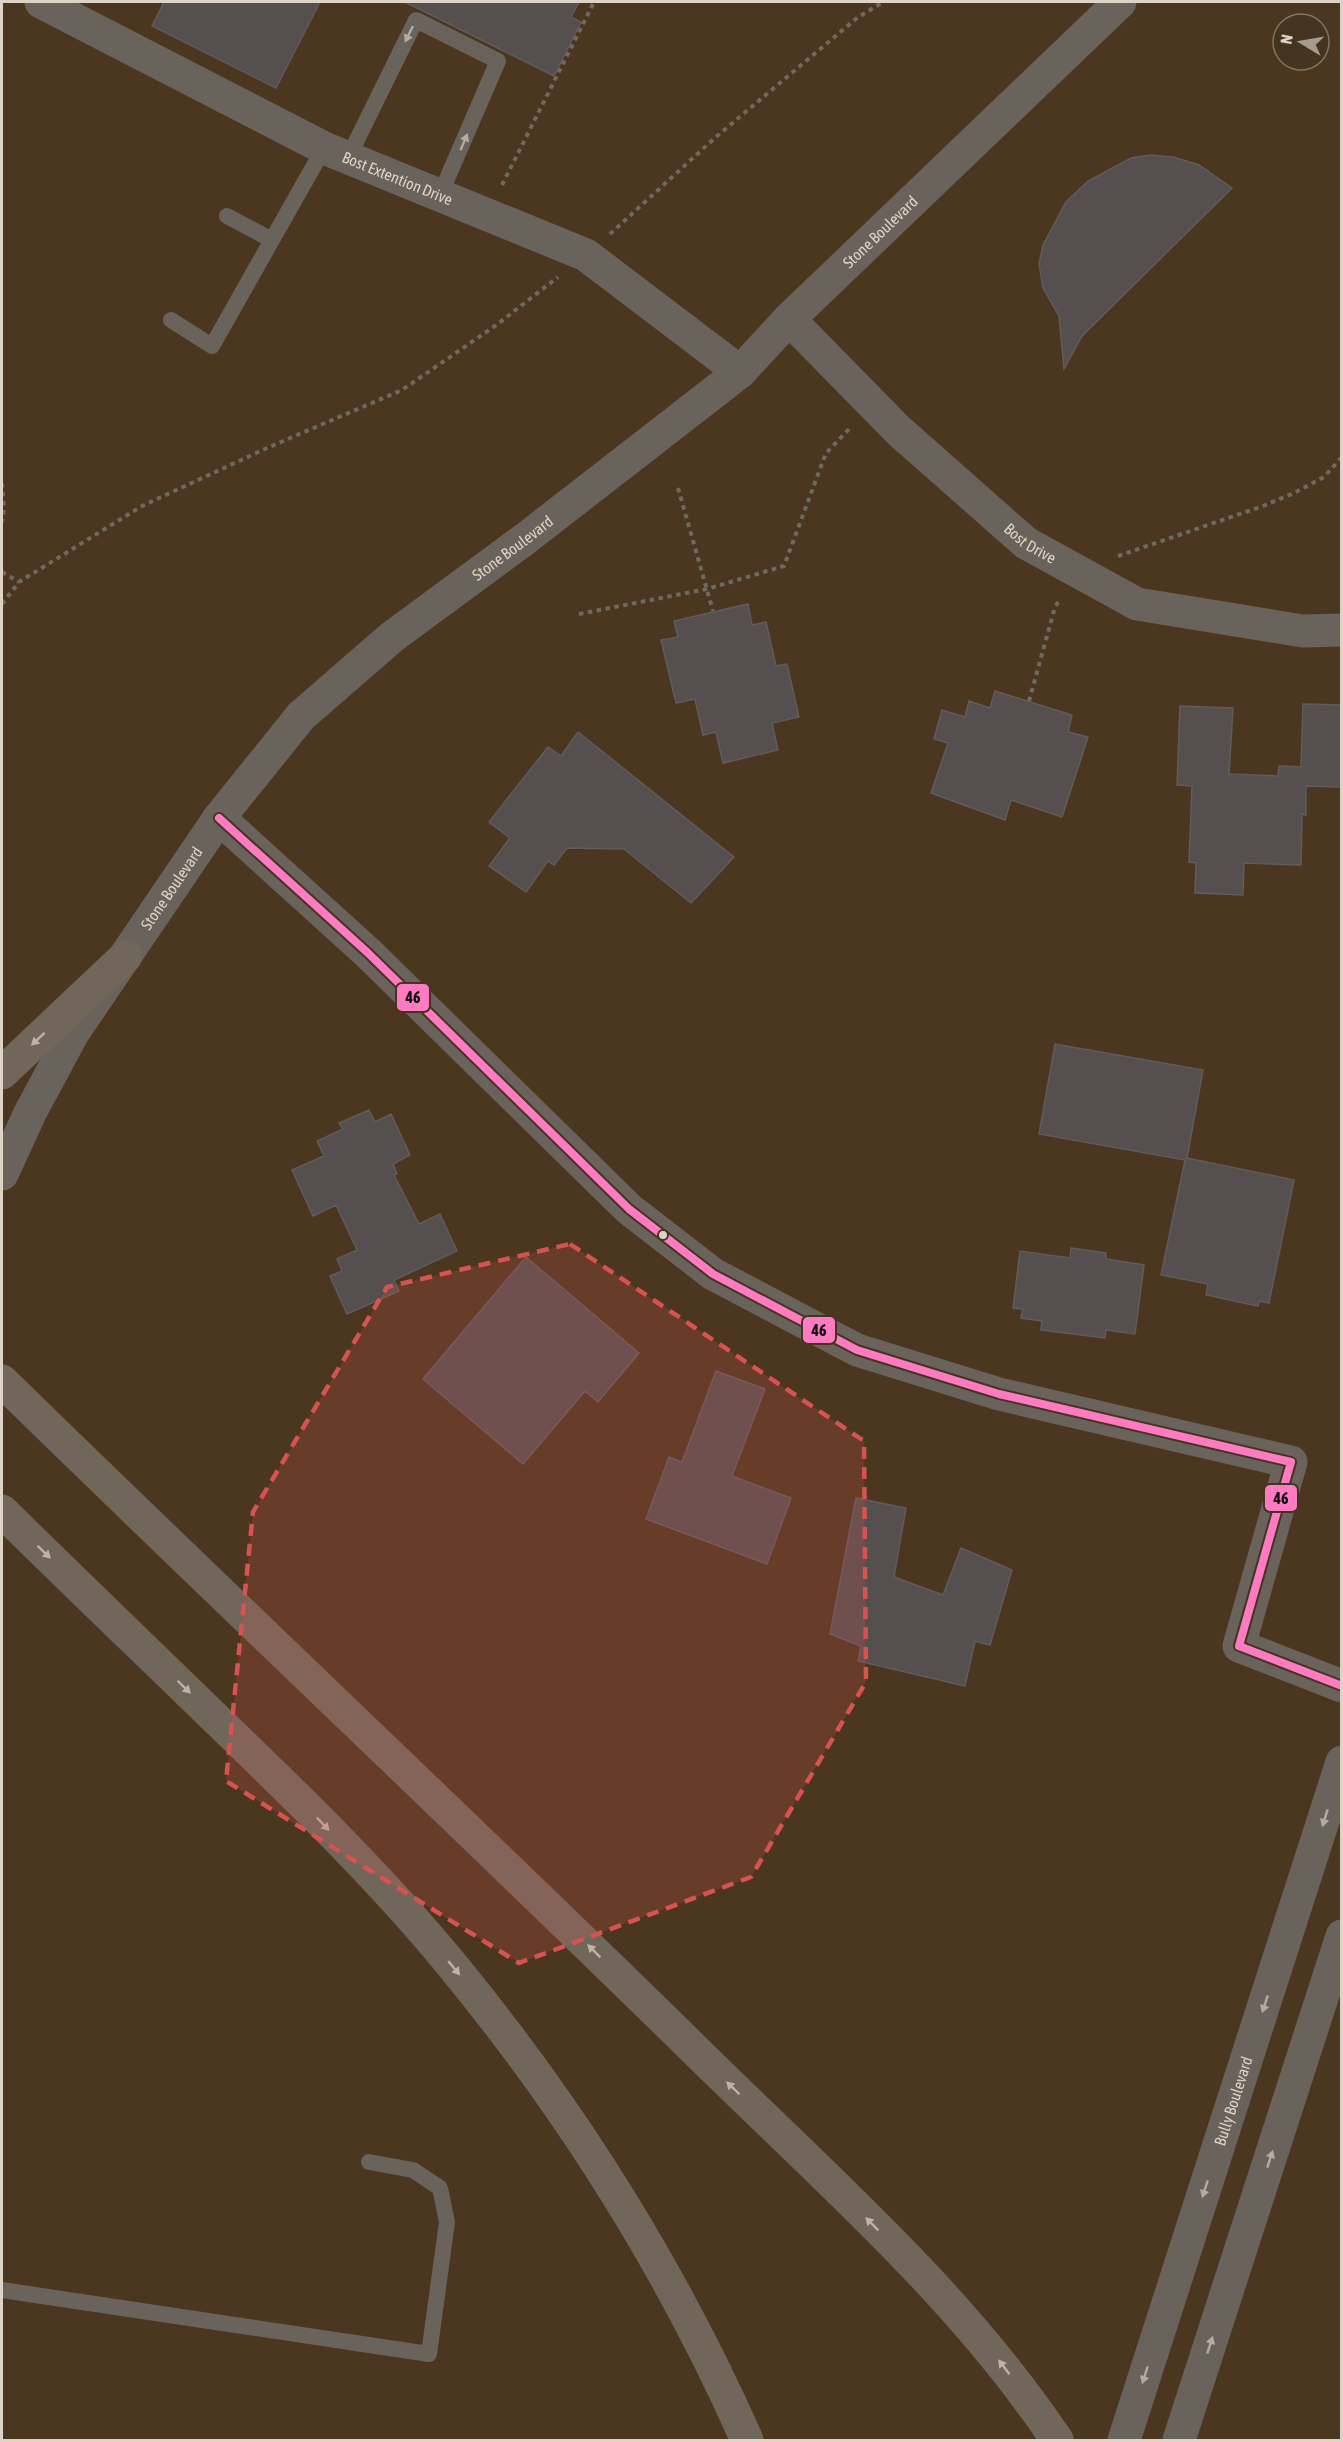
<svg xmlns="http://www.w3.org/2000/svg" width="1343" height="2442" font-family="'Asap Condensed',sans-serif">
<style>
.built{fill:#4b3720;fill-rule:evenodd}
.building{fill:#554f4f;stroke:#615b5b;stroke-width:1.5}
.lines{fill:none;stroke-linecap:round;stroke-linejoin:round}
.path{stroke:#6f6962;stroke-width:4;stroke-dasharray:4.5 4.5;stroke-linecap:butt}
.service{stroke:#69635b;stroke-width:16}
.minor{stroke:#69635b;stroke-width:33}
.tertiary{stroke:#69635b;stroke-width:33}
.primary{stroke:#70675a;stroke-width:33}
.bus-1-casing{stroke:#443420;stroke-width:12}
.bus-1{stroke:#fe7ac1;stroke-width:8}
.oneway{fill:#b4aca1}
.oneway2{fill:#bcb3a6}
.marked{fill:#d85350;fill-opacity:0.2;stroke:#d85350;stroke-width:4.5;stroke-dasharray:12 8;stroke-linejoin:round}
.bus-dot{fill:#ddd3c7;stroke:#443420;stroke-width:2}
.labels{text-anchor:middle;dominant-baseline:central;stroke-width:6;stroke-linejoin:round;paint-order:stroke}
.street-label{font-size:16px;fill:#ddd3c7;stroke:#443420}
.line-badge{stroke:#443420;stroke-width:2}
.pale-badge-label{font-size:16px;text-anchor:middle;font-weight:bold;fill:#111}
</style>
<rect width="100%" height="100%" fill="#3c3328"/>
<!-- built -->
<path class="built" d="M 2,2 L 1341,2 L 1341,2440 L 2,2440 ZM 1283,24 L 1319,24 L 1319,60 L 1283,60 Z"/>
<!-- building -->
<path class="building" d="M 164,2 L 320,2 L 276,88 L 152,26 Z
M 405,2 L 579,2 L 571,17 L 581,22 L 554,76 Z
M 1150,155 L 1173,157 L 1199,165 L 1232,188 L 1082,336 L 1064,369 L 1059,316 L 1043,288 L 1039,264 L 1043,245 L 1066,202 L 1088,181 L 1131,158 Z
M 748,604 L 752,625 L 766,622 L 776,666 L 787,664 L 799,717 L 772,723 L 778,750 L 723,763 L 716,732 L 703,735 L 695,699 L 676,703 L 661,640 L 678,637 L 674,621 Z
M 995,691 L 1072,715 L 1068,732 L 1088,737 L 1062,817 L 1011,800 L 1005,820 L 931,793 L 948,743 L 934,739 L 942,710 L 965,717 L 969,701 L 990,708 Z
M 1303,704 L 1341,705 L 1341,787 L 1306,786 L 1306,815 L 1302,814 L 1301,865 L 1244,863 L 1243,895 L 1195,893 L 1196,863 L 1189,862 L 1192,786 L 1177,785 L 1180,706 L 1233,708 L 1229,774 L 1278,776 L 1279,766 L 1301,767 Z
M 578,732 L 734,857 L 691,903 L 624,849 L 567,848 L 554,865 L 548,861 L 526,892 L 489,866 L 510,838 L 489,822 L 548,747 L 561,756 Z
M 1055,1044 L 1203,1070 L 1187,1158 L 1294,1180 L 1269,1303 L 1259,1301 L 1258,1306 L 1206,1295 L 1208,1284 L 1161,1275 L 1185,1160 L 1039,1134 Z
M 369,1110 L 375,1122 L 391,1114 L 410,1155 L 393,1164 L 397,1174 L 394,1175 L 419,1224 L 440,1214 L 457,1251 L 394,1280 L 399,1291 L 347,1314 L 330,1276 L 342,1271 L 337,1259 L 357,1250 L 336,1205 L 313,1216 L 292,1170 L 324,1156 L 317,1141 L 343,1129 L 339,1123 Z
M 1071,1248 L 1106,1253 L 1106,1259 L 1144,1265 L 1135,1334 L 1106,1330 L 1105,1338 L 1041,1330 L 1042,1321 L 1021,1318 L 1023,1309 L 1013,1308 L 1020,1251 L 1070,1258 Z
M 526,1257 L 639,1353 L 598,1402 L 585,1391 L 523,1464 L 423,1379 Z
M 716,1371 L 765,1389 L 732,1476 L 791,1498 L 767,1564 L 646,1519 L 669,1457 L 682,1462 Z
M 856,1498 L 906,1508 L 894,1577 L 943,1595 L 961,1548 L 1012,1570 L 990,1645 L 975,1641 L 965,1686 L 858,1661 L 861,1646 L 830,1634 Z"/>
<g class="lines">
<!-- path -->
<path class="path" d="M 502,185 L 594,2
M 610,234 L 717,136 L 857,18 L 883,2
M 2,483 L 4,509 L 2,522
M 678,488 L 713,611
M 1118,556 L 1263,506 L 1294,493 L 1324,477 L 1342,457
M 2,572 L 19,582
M 2,604 L 19,582 L 142,506 L 267,448 L 402,390 L 495,326 L 558,277
M 579,614 L 707,589 L 784,566 L 826,453 L 850,428
M 1029,701 L 1055,607 L 1060,599"/>
<!-- service -->
<path class="service" d="M 348,158 L 416,20 L 498,61 L 440,195
M 227,216 L 272,240
M 171,320 L 212,346 L 324,148
M 2,2290 L 429,2354 L 447,2222 L 440,2188 L 413,2170 L 369,2162"/>
<!-- minor -->
<g class="minor">
<path id="s1" d="M 41,2 L 324,148 L 586,255 L 740,372"/>
<path id="s2" d="M 789,319 L 899,431 L 1026,543 L 1137,604 L 1303,631 L 1342,630"/>
<path d="M 219,818 L 368,953 L 629,1209 L 713,1274 L 857,1350 L 999,1394 L 1291,1462 L 1239,1646 L 1342,1686"/>
</g>
<!-- tertiary -->
<g class="tertiary">
<path id="s3" d="M 2,1174 L 30,1113 L 73,1033 L 219,818 L 301,716 L 392,637 L 525,539 L 740,372 L 789,319 L 1120,2"/>
<path id="s4" d="M 1124,2440 L 1342,1762"/>
<path d="M 1179,2440 L 1342,1936"/>
</g>
<!-- primary -->
<path class="primary" d="M 2,1073 L 126,956
M 2,1381 C 233,1607 469,1828 700,2055 C 824,2177 960,2295 1057,2440
M 2,1511 C 72,1580 143,1648 214,1717 C 298,1798 382,1879 456,1970 C 573,2113 672,2271 747,2440"/>
<!-- bus-1 casing -->
<g class="bus-1-casing">
<path id="bus-1" d="M 219,818 L 368,953 L 629,1209 L 713,1274 L 857,1350 L 999,1394 L 1291,1462 L 1239,1646 L 1342,1686"/>
</g>
<!-- bus-1 -->
<use href="#bus-1" class="bus-1"/>
</g>
<!-- one-way arrows -->
<defs><path id="oneway-solid" d="M-6-.8H1V-3.2L6.5 0L1 3.2V.8H-6Z" transform="scale(1.5)"/></defs>
<g class="oneway">
<use href="#oneway-solid" transform="translate(409 34) rotate(116)"/>
<use href="#oneway-solid" transform="translate(464 142) rotate(-67)"/>
<use href="#oneway-solid" transform="translate(1325 1818) rotate(107)"/>
<use href="#oneway-solid" transform="translate(1265 2004) rotate(108)"/>
<use href="#oneway-solid" transform="translate(1270 2159) rotate(-72)"/>
<use href="#oneway-solid" transform="translate(1205 2189) rotate(108)"/>
<use href="#oneway-solid" transform="translate(1210 2345) rotate(-72)"/>
<use href="#oneway-solid" transform="translate(1145 2375) rotate(108)"/>
</g>
<g class="oneway2">
<use href="#oneway-solid" transform="translate(38 1039) rotate(137)"/>
<use href="#oneway-solid" transform="translate(44 1552) rotate(44)"/>
<use href="#oneway-solid" transform="translate(184 1687) rotate(44)"/>
<use href="#oneway-solid" transform="translate(323 1824) rotate(46)"/>
<use href="#oneway-solid" transform="translate(594 1951) rotate(-135)"/>
<use href="#oneway-solid" transform="translate(454 1968) rotate(50)"/>
<use href="#oneway-solid" transform="translate(733 2088) rotate(-136)"/>
<use href="#oneway-solid" transform="translate(872 2224) rotate(-135)"/>
<use href="#oneway-solid" transform="translate(1004 2367) rotate(-127)"/>
</g>
<!-- marked area -->
<path class="marked" d="M 570,1244 L 864,1441 L 866,1682 L 751,1877 L 519,1963 L 226,1781 L 253,1512 L 387,1287 Z"/>
<!-- markers -->
<circle class="bus-dot" cx="663" cy="1235" r="5"/>
<g class="labels">
<!-- street labels -->
<g class="street-label">
<text stroke="none"><textPath href="#s1" startOffset="398">Bost Extention Drive</textPath></text>
<text stroke="none"><textPath href="#s3" startOffset="1305">Stone Boulevard</textPath></text>
<text stroke="none"><textPath href="#s2" startOffset="330">Bost Drive</textPath></text>
<text stroke="none"><textPath href="#s3" startOffset="819">Stone Boulevard</textPath></text>
<text stroke="none"><textPath href="#s3" startOffset="333">Stone Boulevard</textPath></text>
<text stroke="none"><textPath href="#s4" startOffset="356">Bully Boulevard</textPath></text>
</g>
</g>
<g class="line-badge">
<rect x="396" y="983" width="34" height="29" rx="6" fill="#fe7ac1"/>
<rect x="802" y="1316" width="34" height="28" rx="6" fill="#fe7ac1"/>
<rect x="1264" y="1484" width="34" height="28" rx="6" fill="#fe7ac1"/>
</g>
<g class="pale-badge-label">
<text x="413" y="1003">46</text>
<text x="819" y="1336">46</text>
<text x="1281" y="1504">46</text>
</g>
<!-- border -->
<rect width="1343" height="2442" fill="none" stroke="#ddd3c7" stroke-width="6"/>
<!-- north arrow -->
<g transform="translate(1301 42) rotate(281)"><circle r="28" fill="#443420" stroke="#817463" stroke-width="1.5"/>
<path d="M0-4.5L10 22L0 15L-10 22Z" fill="#a59b8f"/>
<text y="-9" font-size="16" font-weight="bold" text-anchor="middle" fill="#ddd3c7">N</text>
</g>
</svg>
